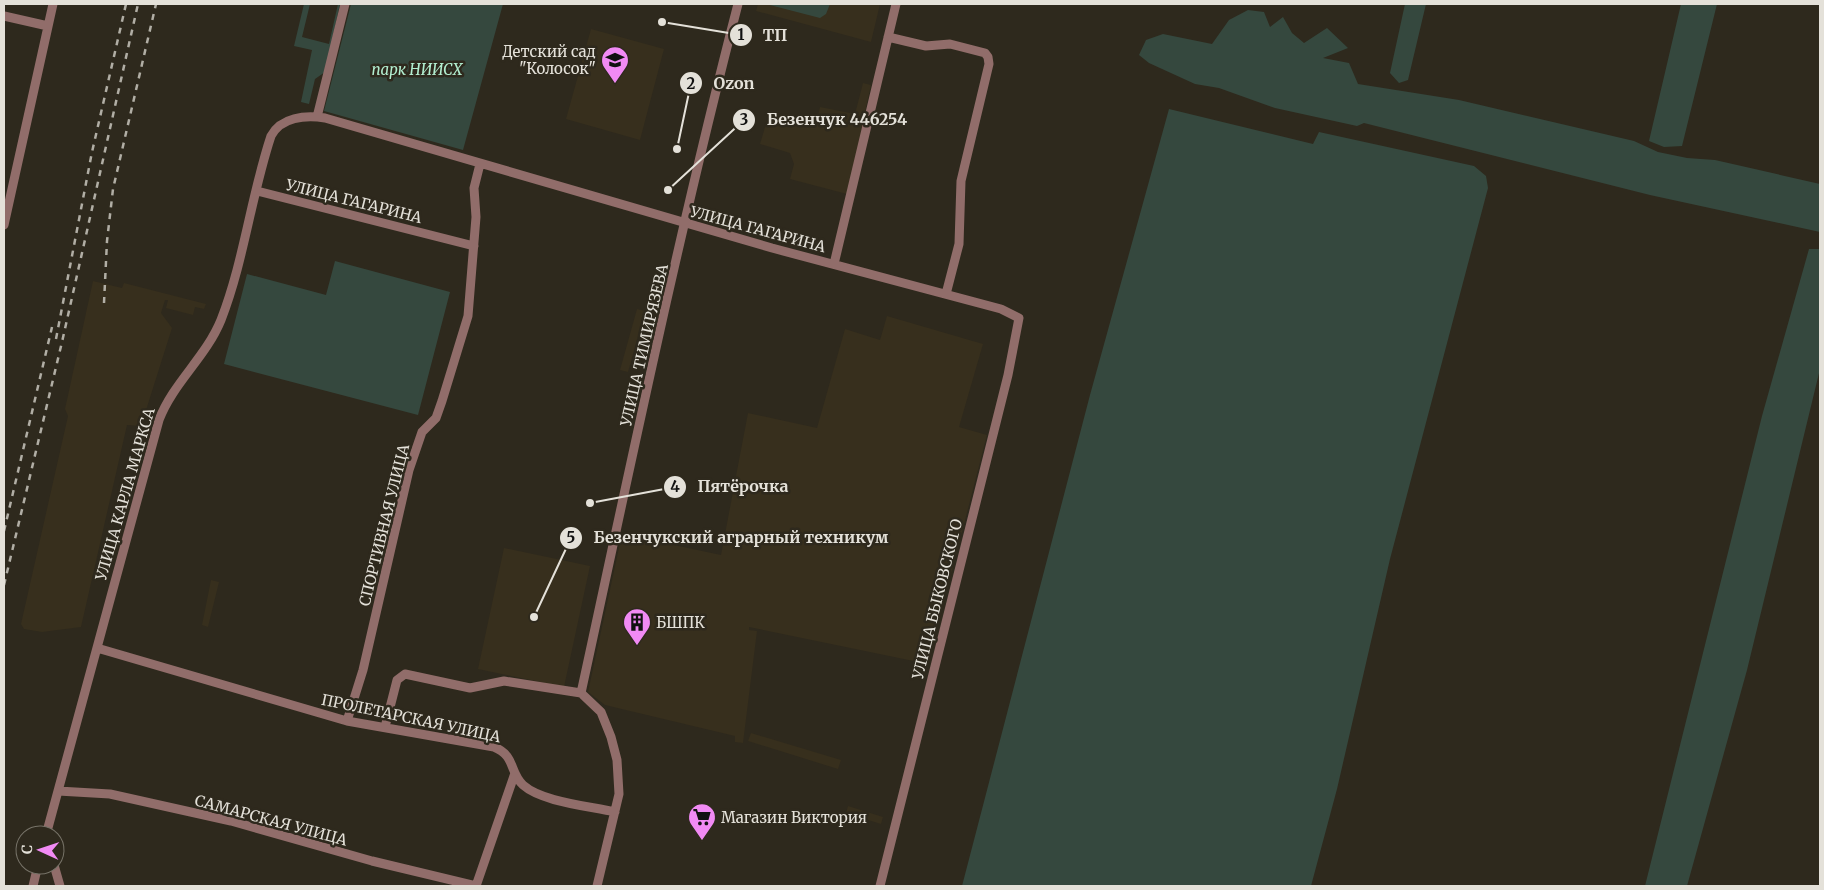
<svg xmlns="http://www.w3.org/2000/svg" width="1824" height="890" font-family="Merriweather,serif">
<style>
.built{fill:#372f1d}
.green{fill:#35483e}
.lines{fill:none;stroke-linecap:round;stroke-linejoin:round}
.street{stroke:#916d6a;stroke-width:9}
.rail{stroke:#b1aea5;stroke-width:2.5;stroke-dasharray:6 6;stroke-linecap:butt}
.labels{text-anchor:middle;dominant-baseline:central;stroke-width:5;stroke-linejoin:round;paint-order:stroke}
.poi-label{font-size:15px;fill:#e4e1d9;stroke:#2e291d;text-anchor:start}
.park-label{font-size:15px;font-style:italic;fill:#b2eed0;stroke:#2e291d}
.street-label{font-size:15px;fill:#e4e1d9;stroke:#2e291d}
.leader{fill:none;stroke:#e4e1d9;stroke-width:2}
.callout-dot{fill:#e4e1d9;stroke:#2e291d;stroke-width:2}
.mark-label{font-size:15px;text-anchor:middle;font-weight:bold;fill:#111}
.callout-label{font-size:16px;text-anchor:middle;font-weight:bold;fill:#e4e1d9;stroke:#2e291d;stroke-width:5;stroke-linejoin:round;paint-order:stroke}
</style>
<rect width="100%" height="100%" fill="#2e291d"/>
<!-- built -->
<path class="built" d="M 758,4 L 880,4 L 871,42 L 756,11 Z
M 591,29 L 664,49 L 640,140 L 566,119 Z
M 863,83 L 871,85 L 865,112 L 868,113 L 847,194 L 790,179 L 794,164 L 790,153 L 760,144 L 768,117 L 815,128 L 820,107 L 855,114 Z
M 93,281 L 122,288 L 124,283 L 206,304 L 204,309 L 195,307 L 193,315 L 166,308 L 168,300 L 165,300 L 161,313 L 172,328 L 141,426 L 127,425 L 81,627 L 42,632 L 24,629 L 21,624 L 68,416 L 65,409 Z
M 637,309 L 645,311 L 628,372 L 620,370 Z
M 887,316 L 983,344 L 959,427 L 987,435 L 928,664 L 749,627 L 749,630 L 757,631 L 743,743 L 735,742 L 735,736 L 605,705 L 588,692 L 622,534 L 721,555 L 748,413 L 817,428 L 845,329 L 880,340 Z
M 504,548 L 590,566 L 564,687 L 478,669 Z
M 211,580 L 219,582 L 208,627 L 202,625 Z
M 751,733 L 841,760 L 838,769 L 748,741 Z
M 848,806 L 883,817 L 881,824 L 846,813 Z"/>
<!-- green -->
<path class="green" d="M 304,4 L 310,4 L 302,37 L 329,44 L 338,4 L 340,4 L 325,72 L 315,79 L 309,104 L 301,102 L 312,50 L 294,46 Z
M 351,4 L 503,4 L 463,150 L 324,111 Z
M 766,4 L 830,4 L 826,14 L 820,18 Z
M 1405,4 L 1426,4 L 1408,80 L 1399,83 L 1390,73 Z
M 1681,4 L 1717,4 L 1682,146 L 1664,147 L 1649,141 Z
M 1248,10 L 1264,12 L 1270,27 L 1283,17 L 1292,33 L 1304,43 L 1327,28 L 1348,48 L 1323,58 L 1349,63 L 1358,84 L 1459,100 L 1634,141 L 1658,152 L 1687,158 L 1715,160 L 1820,184 L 1820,232 L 1650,195 L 1364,123 L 1357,126 L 1275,108 L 1219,88 L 1195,84 L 1149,63 L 1139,55 L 1146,40 L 1163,34 L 1212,44 L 1229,20 Z
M 1169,109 L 1313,144 L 1319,132 L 1474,166 L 1486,176 L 1488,188 L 1390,559 L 1337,789 L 1311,886 L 962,886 L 1090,395 Z
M 1809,249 L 1820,249 L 1820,369 L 1747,670 L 1687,886 L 1645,886 L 1762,416 Z
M 335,261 L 450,292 L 418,415 L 224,364 L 247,274 L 326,295 Z"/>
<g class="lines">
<!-- street -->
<path class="street" d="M 4,16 L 48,26
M 888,37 L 926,46 L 950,44 L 985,53 L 988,57 L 989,64 L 961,181 L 959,244 L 946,294
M 317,117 L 345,4
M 257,191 L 474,246
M 4,225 L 53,4
M 834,264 L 896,4
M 97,648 L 347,721 L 494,747 C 516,756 509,772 523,785 C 542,802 589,806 615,812
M 581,693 C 631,463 679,232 738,4
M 347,721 L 363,670 L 409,470 L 422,432 L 436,418 L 442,401 L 468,316 L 476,217 L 474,188 L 480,164
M 385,727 L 397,680 L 405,674 L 470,688 L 504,681 L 581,693 L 601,712 L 611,737 L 617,760 L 619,794 L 597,886
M 58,791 L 110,794 L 231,821 L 372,861 L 476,886
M 46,835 L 159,420 C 173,383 206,357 221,320 C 244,261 251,196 271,136 C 281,117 305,115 325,118 L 772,248 L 1001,309 L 1019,318 L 1008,375 L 880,886
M 54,865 L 60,886
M 33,886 L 38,865
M 476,886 L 515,773"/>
<!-- rail -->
<path class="rail" d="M 104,303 L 107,241 L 113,189 L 156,4
M 56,339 L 92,152 L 126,4
M 4,531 L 52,327
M 4,585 L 62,342 L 138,4"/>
</g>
<!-- icons -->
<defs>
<g id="school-pin" transform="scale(1.4375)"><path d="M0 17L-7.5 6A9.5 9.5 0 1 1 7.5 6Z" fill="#f18af4" stroke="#2e291d"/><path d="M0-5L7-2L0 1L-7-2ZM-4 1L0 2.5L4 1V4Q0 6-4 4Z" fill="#111"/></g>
<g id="building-pin" transform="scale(1.4375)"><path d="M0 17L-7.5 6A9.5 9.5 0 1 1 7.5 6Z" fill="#f18af4" stroke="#2e291d"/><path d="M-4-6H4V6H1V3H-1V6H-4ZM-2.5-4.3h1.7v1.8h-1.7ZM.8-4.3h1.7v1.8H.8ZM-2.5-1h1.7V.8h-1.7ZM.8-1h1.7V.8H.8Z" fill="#111"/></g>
<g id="supermarket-pin" transform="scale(1.4375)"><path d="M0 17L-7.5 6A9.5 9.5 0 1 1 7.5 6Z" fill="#f18af4" stroke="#2e291d"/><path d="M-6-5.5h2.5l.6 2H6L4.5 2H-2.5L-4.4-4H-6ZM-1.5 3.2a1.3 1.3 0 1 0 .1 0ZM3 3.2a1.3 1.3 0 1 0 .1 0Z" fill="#111"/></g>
</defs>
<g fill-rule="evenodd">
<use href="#school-pin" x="615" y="60"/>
<use href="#building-pin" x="637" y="622"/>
<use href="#supermarket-pin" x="702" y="817"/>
</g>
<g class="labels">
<!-- poi labels -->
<g class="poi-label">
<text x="596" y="51" text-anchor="end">Детский сад<tspan x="596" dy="17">"Колосок"</tspan></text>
<text x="656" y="622">БШПК</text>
<text x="721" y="817">Магазин Виктория</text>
</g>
<!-- park labels -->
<g class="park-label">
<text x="417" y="69">парк НИИСХ</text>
</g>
<!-- street labels -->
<g class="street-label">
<text transform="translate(354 201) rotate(14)">УЛИЦА ГАГАРИНА</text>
<text transform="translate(758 229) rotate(15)">УЛИЦА ГАГАРИНА</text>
<text transform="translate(644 345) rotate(-77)">УЛИЦА ТИМИРЯЗЕВА</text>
<text transform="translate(125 494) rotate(-74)">УЛИЦА КАРЛА МАРКСА</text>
<text transform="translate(384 525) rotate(-76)">СПОРТИВНАЯ УЛИЦА</text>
<text transform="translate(937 599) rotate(-76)">УЛИЦА БЫКОВСКОГО</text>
<text transform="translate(411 718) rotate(12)">ПРОЛЕТАРСКАЯ УЛИЦА</text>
<text transform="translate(271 820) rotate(15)">САМАРСКАЯ УЛИЦА</text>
</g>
</g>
<!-- callouts -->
<path class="leader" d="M662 22L741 35M677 149L691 83M668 190L744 120M590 503L675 487M534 617L571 538"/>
<g class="callout-dot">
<circle cx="662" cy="22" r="5"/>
<circle cx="677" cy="149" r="5"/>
<circle cx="668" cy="190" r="5"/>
<circle cx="590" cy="503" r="5"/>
<circle cx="534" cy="617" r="5"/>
<circle cx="741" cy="35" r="12"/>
<circle cx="691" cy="83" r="12"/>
<circle cx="744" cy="120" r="12"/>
<circle cx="675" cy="487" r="12"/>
<circle cx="571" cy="538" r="12"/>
</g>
<g class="mark-label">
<text x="741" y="40">1</text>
<text x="691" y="89">2</text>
<text x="744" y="125">3</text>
<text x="675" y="492">4</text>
<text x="571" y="543">5</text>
</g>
<g class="callout-label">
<text x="775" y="41">ТП</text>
<text x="734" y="89">Ozon</text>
<text x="837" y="125">Безенчук 446254</text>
<text x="743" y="492">Пятёрочка</text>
<text x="741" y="543">Безенчукский аграрный техникум</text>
</g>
<!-- border -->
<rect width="1824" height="890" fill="none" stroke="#e4e1d9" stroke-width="10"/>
<!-- north arrow -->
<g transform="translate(40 850) rotate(273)"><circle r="24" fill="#2e291d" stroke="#777368"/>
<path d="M0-4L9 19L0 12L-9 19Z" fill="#f18af4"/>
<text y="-8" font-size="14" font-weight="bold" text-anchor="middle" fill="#e4e1d9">С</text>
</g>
</svg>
